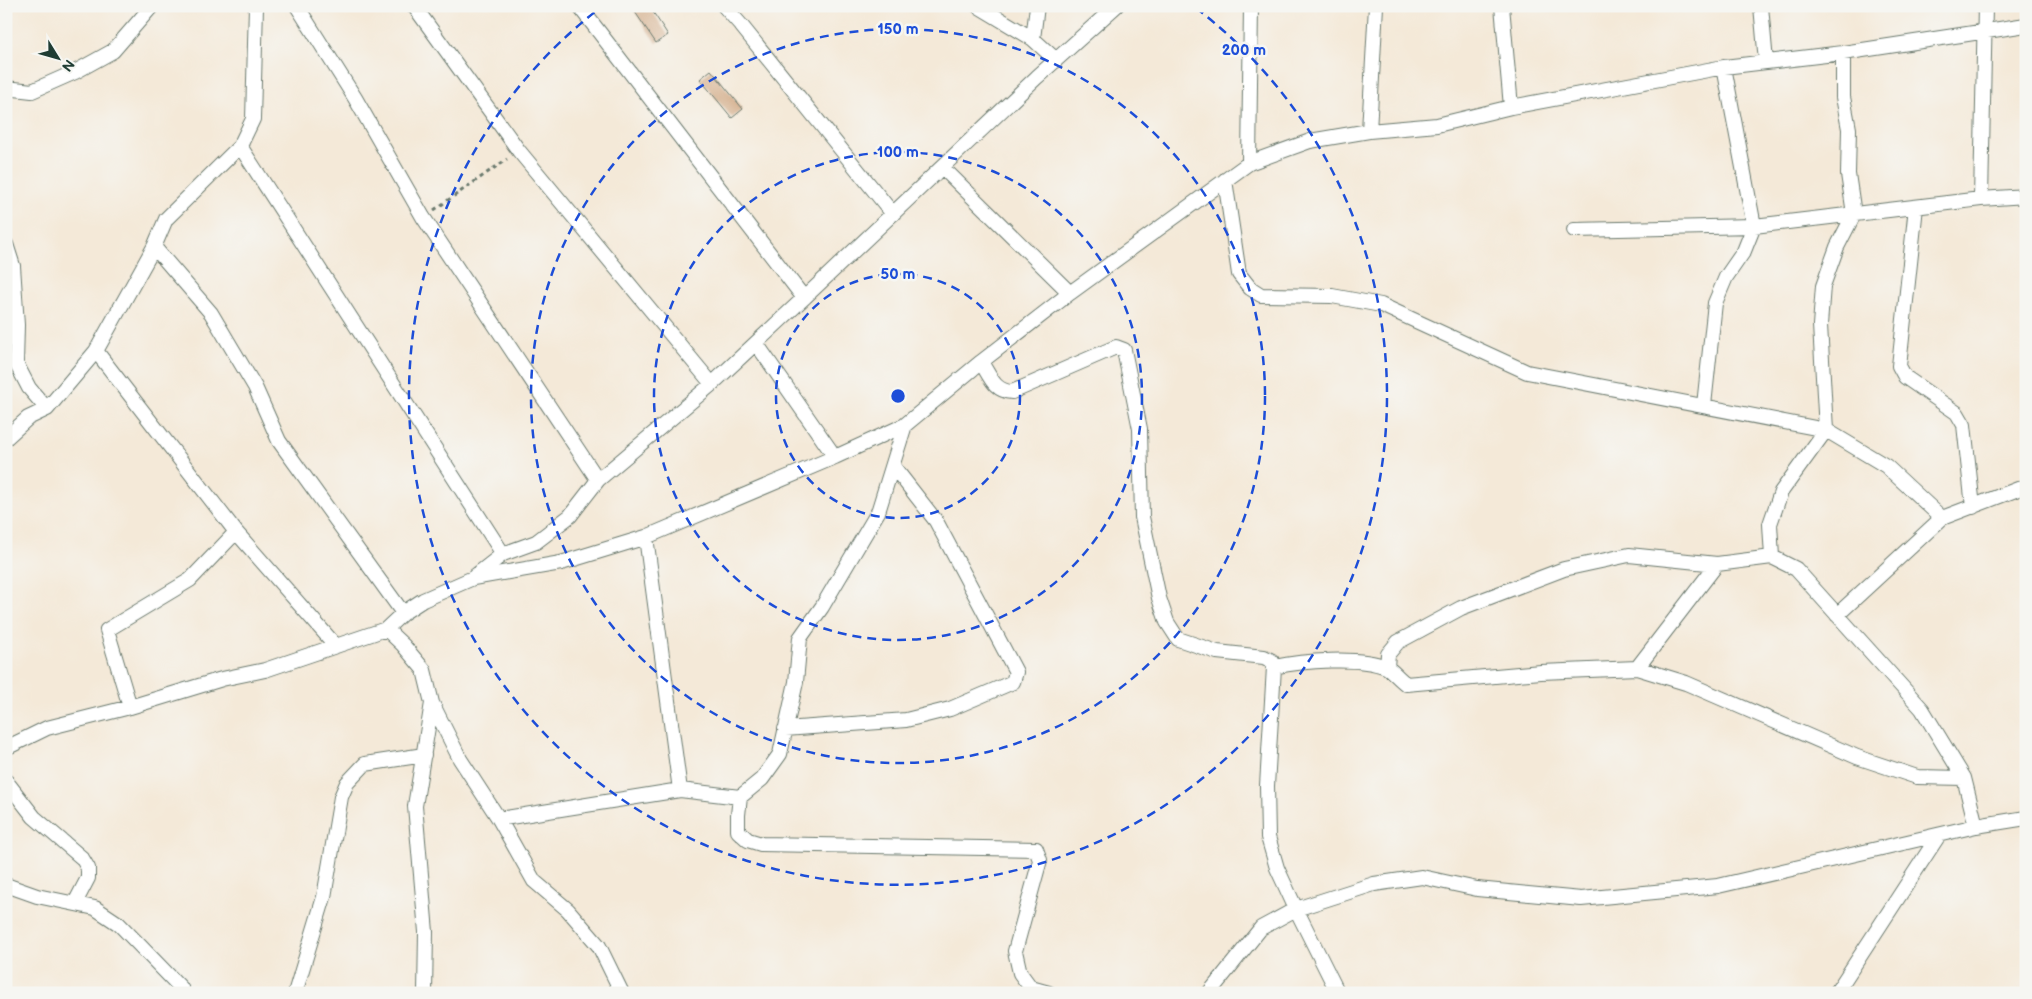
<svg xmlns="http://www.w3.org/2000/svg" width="2032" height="999" font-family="'Balsamiq Sans',sans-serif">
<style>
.building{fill:#d4ae8b}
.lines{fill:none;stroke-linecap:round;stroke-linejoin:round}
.street-casing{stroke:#6a796d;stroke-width:16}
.path{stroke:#6a796d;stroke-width:3;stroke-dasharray:4 4;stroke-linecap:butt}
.street{stroke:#fff;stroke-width:14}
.ring{fill:none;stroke:#1d4ed8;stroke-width:2.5;stroke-dasharray:9 6}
.centre{fill:#1d4ed8;stroke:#f6f6f2;stroke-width:2.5}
.ring-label{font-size:15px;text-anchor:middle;font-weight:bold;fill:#1d4ed8;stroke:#f6f6f2;stroke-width:5;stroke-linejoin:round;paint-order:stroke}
</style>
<rect width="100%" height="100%" fill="#f6f6f2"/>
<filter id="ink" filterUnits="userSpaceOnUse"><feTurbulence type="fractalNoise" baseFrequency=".02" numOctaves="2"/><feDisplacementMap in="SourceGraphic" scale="10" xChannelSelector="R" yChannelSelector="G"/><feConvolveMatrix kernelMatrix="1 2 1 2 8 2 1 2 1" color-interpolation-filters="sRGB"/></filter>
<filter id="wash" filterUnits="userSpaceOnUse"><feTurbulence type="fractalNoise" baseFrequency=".0096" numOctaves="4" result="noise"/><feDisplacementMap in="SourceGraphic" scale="20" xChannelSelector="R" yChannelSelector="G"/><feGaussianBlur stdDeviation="1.12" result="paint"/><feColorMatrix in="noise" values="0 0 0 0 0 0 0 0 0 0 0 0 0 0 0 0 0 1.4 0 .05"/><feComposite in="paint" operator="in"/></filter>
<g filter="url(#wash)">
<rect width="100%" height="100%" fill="#f4e9d8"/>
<g id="blocks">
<!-- building -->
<path class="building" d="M 631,6 L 649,6 L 668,35 L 656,43 Z
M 711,70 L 743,109 L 732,118 L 700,79 Z"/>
</g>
</g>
<g filter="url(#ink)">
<use href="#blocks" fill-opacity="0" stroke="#6a796d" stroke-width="1"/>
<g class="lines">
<!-- street casing -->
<g class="street-casing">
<path id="street" d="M 297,6 L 355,98 L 423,217 L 598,480
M 414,6 L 519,151 L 712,384
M 579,6 L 804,298
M 724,6 L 740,24 L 893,214
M 978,6 L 1033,39 L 1056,60
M 1502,6 L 1511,107
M 1761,6 L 1766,62
M 1033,39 L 1037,6
M 6,88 L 32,91 L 75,72 L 113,51 L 152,6
M 1369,131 L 1376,6
M 240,146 L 503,554
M 1249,163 L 1251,6
M 942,167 L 1070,293
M 1225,180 L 1239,274 L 1250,288 L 1261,295 L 1332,296 L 1381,305 L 1527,372 L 1826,430 L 1886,466 L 1942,518
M 1981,199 L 1985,6
M 1916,207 L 1899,366 L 1905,377 L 1957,413 L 1964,425 L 1973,507
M 1574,230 L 1754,226 L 1981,199 L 2026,196
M 6,244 L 13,266 L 17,325 L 16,363 L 29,388 L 47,409
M 154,247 L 211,313 L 255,387 L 279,441 L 403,613
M 756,343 L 835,457
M 96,351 L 236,532 L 336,646
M 981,362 C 990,376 994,391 1012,392 L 1116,347 L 1124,350 L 1140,429 L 1142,517 L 1159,598 L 1167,622 L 1178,639 L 1217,652 L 1264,657 L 1272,661 L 1274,667 L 1267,786 L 1268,837 L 1277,868 L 1296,909 L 1338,993
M 1704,405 L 1715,303 L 1726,277 L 1744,251 L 1754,226 L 1724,67
M 905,425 L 878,512 L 822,607 L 800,638 L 796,682 L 780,754 L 762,779 L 740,797 L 738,815 L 738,831 L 748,840 L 761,844 L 1036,849 L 1040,860 L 1015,951 L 1020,973 L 1031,988 L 1049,993
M 6,438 L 28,418 L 47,409 L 96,351 L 154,247 L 166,219 L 240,146 L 253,119 L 256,6
M 646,537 L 680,790
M 1772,557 L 1770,524 L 1781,492 L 1826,430 L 1820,325 L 1823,286 L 1837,247 L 1854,214 L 1848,174 L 1849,129 L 1843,97 L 1843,53
M 475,576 L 503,554 L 536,542 L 570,516 L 598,480 L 712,384 L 804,298 L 1037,77 L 1116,6
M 1837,615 L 1942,518 L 2026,486
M 386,629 L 403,645 L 424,670 L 432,703 L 460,759 L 499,819 L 534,881 L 568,910 L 599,946 L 622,993
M 1274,667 C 1302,661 1359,656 1386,667 C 1391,669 1399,679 1406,684 L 1541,672 L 1637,668 L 1686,683 L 1857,757 L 1917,777 L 1964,778
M 1387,667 L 1388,654 L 1398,642 L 1461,608 L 1564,569 L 1629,555 L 1717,564 L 1772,557 L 1796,569 L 1922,709 L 1964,778 L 1976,826
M 1637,668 L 1717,564
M 130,707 L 107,630 L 190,580 L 236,532
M 785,729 L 906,720 L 950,709 L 1013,682 L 1016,672 L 936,521 L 893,466
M 6,748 L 47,728 L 130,707 L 222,679 L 265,670 L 386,629 L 403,613 L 423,600 L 473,578 L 561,563 L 646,537 L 835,457 L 905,425 L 981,362 L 1070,293 L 1249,163 L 1310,141 L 1369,131 L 1437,125 L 1511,107 L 1724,67 L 1843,53 L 2026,25
M 6,781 L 34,817 L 82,858 L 88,868 L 88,878 L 75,903
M 499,819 L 680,790 L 740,797
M 6,885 L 37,896 L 95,908 L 119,924 L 181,988 L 183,993
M 295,993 L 324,897 L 341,797 L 347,783 L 365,764 L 424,755
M 425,993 L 426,932 L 415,806 L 432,703
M 1209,993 L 1261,928 L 1296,909 L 1374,884 L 1422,877 L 1477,889 L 1581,899 L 1718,886 L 1976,826 L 2026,818
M 1836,993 L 1939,835"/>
</g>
<!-- path -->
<path class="path" d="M 434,210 L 507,159"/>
<!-- street -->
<use href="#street" class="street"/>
</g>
</g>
<!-- distance rings -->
<g class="ring">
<circle cx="898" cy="396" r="122"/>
<circle cx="898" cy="396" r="244"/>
<circle cx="898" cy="396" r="367"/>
<path d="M1196 8A489 489 0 1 1 600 8"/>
</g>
<circle cx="898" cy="396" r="8" class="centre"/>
<g class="ring-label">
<text x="898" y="34">150 m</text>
<text x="1244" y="55">200 m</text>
<text x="898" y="157">100 m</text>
<text x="898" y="279">50 m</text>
</g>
<!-- margin -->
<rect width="2032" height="999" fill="none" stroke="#f6f6f2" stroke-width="25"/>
<!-- north arrow -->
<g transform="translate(58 58) rotate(127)" stroke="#f6f6f2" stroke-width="4" paint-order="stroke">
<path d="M0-4L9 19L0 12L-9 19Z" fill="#1f3d34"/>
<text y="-8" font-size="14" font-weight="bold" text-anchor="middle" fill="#1f3d34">N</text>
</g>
</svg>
